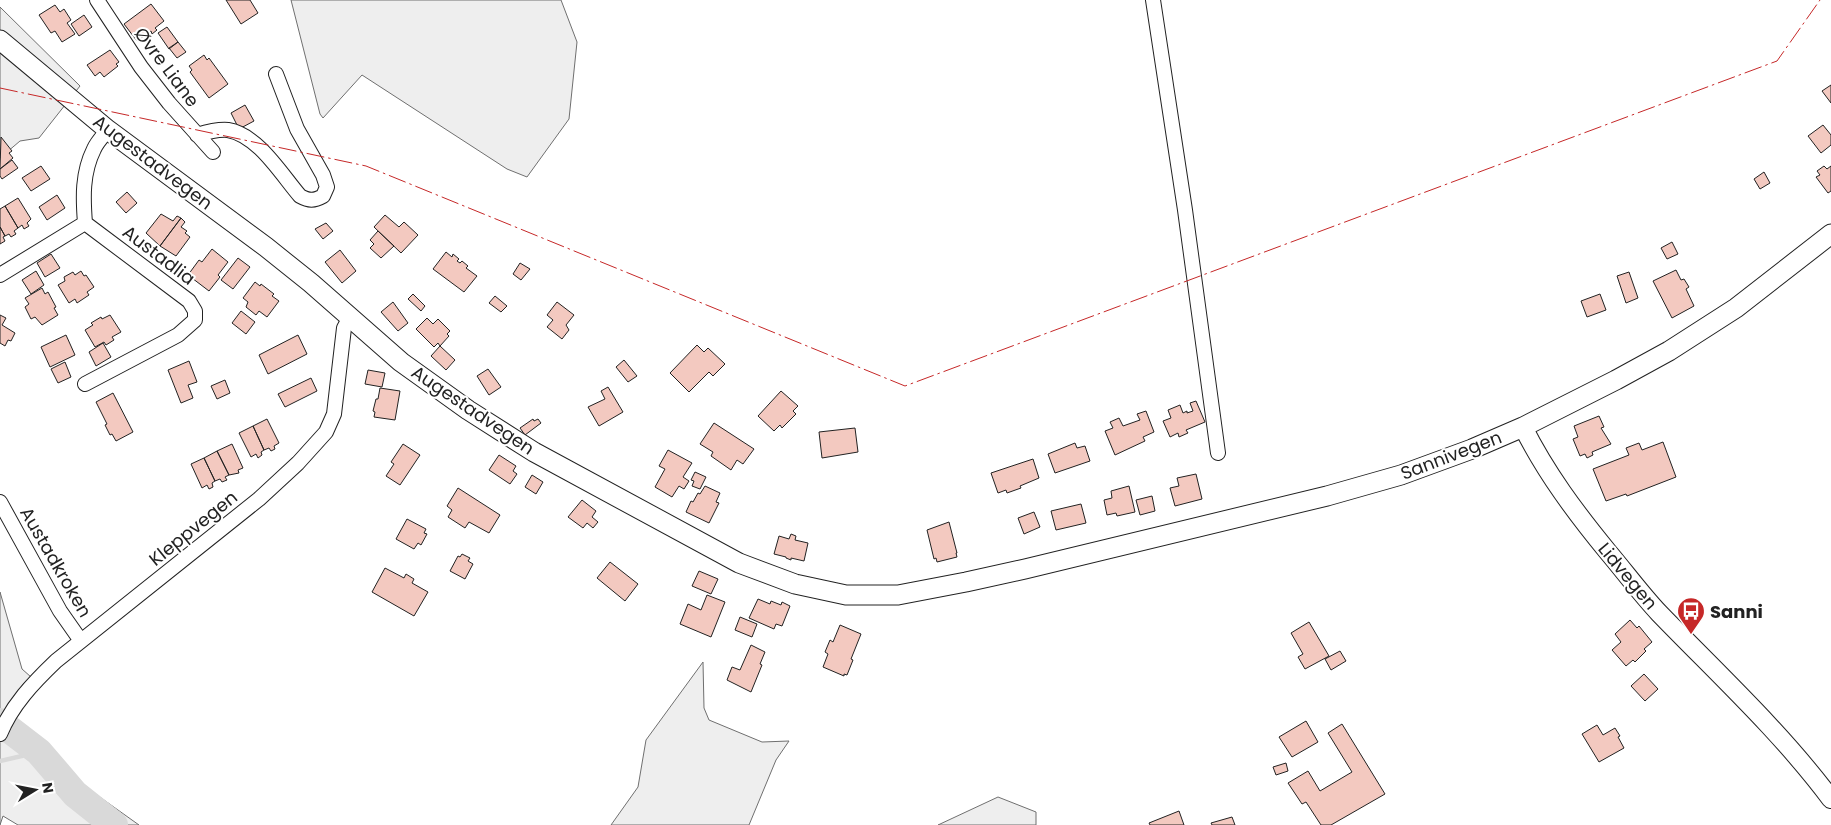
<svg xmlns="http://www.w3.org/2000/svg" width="1831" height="825" font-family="Poppins,sans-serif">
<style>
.green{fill:#eee;stroke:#6f6f6f}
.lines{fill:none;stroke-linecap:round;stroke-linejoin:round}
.stream{stroke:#d9d9d9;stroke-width:4.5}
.river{stroke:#d9d9d9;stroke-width:28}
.building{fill:#f3c9c0;stroke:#222}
.minor-casing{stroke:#222;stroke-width:16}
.tertiary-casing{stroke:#222;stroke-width:20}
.secondary-casing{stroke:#222;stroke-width:21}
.minor{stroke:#fff;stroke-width:14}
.tertiary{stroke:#fff;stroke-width:18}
.secondary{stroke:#fff;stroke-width:19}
.power{stroke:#c62828;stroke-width:1;stroke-dasharray:18 4 2.5 4;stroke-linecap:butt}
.labels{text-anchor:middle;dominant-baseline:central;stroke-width:4;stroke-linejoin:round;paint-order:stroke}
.street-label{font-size:18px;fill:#222;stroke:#fff}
.poi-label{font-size:18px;font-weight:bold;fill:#222;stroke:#fff;text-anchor:start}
</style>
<rect width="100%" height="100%" fill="#fff"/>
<!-- green -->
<path class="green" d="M 291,0 L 561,0 L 577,42 L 569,119 L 527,177 L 507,169 L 362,75 L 323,118 L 320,114 Z
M 0,7 L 80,86 L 39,138 L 20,141 L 0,158 Z
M 0,592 L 22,669 L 31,677 L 24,683 L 2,717 L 17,738 L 139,825 L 18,825 L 3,816 L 0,825 Z
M 703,662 L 704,708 L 709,720 L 762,742 L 789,741 L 776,760 L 749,825 L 611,825 L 638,787 L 646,740 Z
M 998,797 L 1036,812 L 1036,825 L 938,825 Z"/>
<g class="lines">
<!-- stream -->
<path class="stream" d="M 0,761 L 39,752"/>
<!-- river -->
<path class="river" d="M 0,722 L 39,752 L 75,794 L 114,825"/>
</g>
<!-- building -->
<path class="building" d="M 226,0 L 250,0 L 258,13 L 241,24 Z
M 151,4 L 164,21 L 155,28 L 157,30 L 152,34 L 151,31 L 137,41 L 124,24 Z
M 55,5 L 60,12 L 64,9 L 71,20 L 67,23 L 75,34 L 62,42 L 55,31 L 51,33 L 39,15 Z
M 84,15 L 92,27 L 79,36 L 71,24 Z
M 167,27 L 178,42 L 169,49 L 158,33 Z
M 178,42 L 186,52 L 177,58 L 169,48 Z
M 110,50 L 119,62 L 116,64 L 118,66 L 104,77 L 100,72 L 95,76 L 87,65 Z
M 204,55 L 207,60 L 209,58 L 228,84 L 209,98 L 190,72 L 192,70 L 189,66 Z
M 1831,85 L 1831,103 L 1822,91 Z
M 245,105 L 254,121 L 239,129 L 231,113 Z
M 1823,125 L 1831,135 L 1831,145 L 1821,153 L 1808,136 Z
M 1,137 L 12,151 L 9,153 L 13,158 L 0,169 Z
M 12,160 L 18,168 L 2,179 L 0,176 L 0,169 Z
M 41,166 L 50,179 L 31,191 L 22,178 Z
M 1824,166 L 1827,169 L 1831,166 L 1831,191 L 1828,193 L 1816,177 L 1820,175 L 1817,171 Z
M 1764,172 L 1770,183 L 1760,189 L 1754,179 Z
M 127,192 L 137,203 L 126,213 L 116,202 Z
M 57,195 L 65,208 L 47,220 L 39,207 Z
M 18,198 L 31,219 L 27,223 L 29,226 L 24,229 L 22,225 L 18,228 L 5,206 Z
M 5,206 L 18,228 L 14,231 L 16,234 L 11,237 L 9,234 L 5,236 L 0,227 L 0,209 Z
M 161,214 L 173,221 L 177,216 L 181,218 L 160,246 L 146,233 Z
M 385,215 L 399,227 L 404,222 L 418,235 L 401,253 L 374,227 Z
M 181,218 L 185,222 L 181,227 L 187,231 L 185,233 L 190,237 L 176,256 L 160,246 Z
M 326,223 L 333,231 L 323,239 L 315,229 Z
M 0,227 L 5,236 L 3,237 L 5,241 L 0,244 Z
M 378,231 L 394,246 L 381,258 L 370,248 L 374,244 L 370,240 Z
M 1672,242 L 1678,254 L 1667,259 L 1661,248 Z
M 212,249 L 228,262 L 218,275 L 220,277 L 209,291 L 188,275 L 199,260 L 202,262 Z
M 340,250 L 356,271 L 342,283 L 325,262 Z
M 446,252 L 452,257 L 453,254 L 459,259 L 457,261 L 460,263 L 462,261 L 468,266 L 466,268 L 477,276 L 464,292 L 433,269 Z
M 51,254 L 60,268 L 45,277 L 37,263 Z
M 238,258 L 250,267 L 233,289 L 221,280 Z
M 520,263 L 530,269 L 521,280 L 513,274 Z
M 1676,270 L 1681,280 L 1684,279 L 1689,287 L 1686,289 L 1694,306 L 1672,318 L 1653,281 Z
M 36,271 L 44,285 L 31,294 L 22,280 Z
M 81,271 L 84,276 L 86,275 L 94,287 L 87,292 L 89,295 L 77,303 L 75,299 L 69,303 L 58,285 L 65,281 L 64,277 L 73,272 L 75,275 Z
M 1629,272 L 1638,298 L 1626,303 L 1617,276 Z
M 255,282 L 260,286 L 261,284 L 274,294 L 272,296 L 279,301 L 267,317 L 259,311 L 256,315 L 246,307 L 248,302 L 243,298 Z
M 42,288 L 45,294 L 48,292 L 56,307 L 54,308 L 58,315 L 42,325 L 35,317 L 31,319 L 25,307 L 29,304 L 25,298 Z
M 413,294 L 425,306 L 421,311 L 408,299 Z
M 1600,294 L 1606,310 L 1587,317 L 1581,301 Z
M 495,296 L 507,306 L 501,312 L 489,303 Z
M 393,302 L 408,323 L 398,331 L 381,312 Z
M 557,302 L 574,315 L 566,325 L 569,330 L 562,339 L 547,327 L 553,320 L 547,315 Z
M 241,311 L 255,322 L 246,334 L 232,323 Z
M 0,315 L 6,318 L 2,325 L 15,333 L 11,341 L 8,340 L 5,346 L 0,343 Z
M 110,315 L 121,332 L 112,337 L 114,340 L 106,345 L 104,342 L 95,347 L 85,330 L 93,325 L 91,323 L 101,317 L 102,319 Z
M 427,318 L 433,324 L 438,319 L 450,331 L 447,334 L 449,336 L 440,346 L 438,343 L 434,347 L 416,329 Z
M 66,335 L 75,355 L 50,367 L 41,347 Z
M 298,335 L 307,354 L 268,374 L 259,355 Z
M 103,343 L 111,357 L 96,366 L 89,352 Z
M 697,345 L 704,352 L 708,348 L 725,364 L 713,376 L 709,372 L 689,392 L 670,373 Z
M 440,346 L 455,360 L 446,370 L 431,356 Z
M 624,360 L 637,376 L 628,382 L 616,367 Z
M 189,361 L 197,382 L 188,385 L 193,398 L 181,403 L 168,370 Z
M 65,362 L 71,377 L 58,383 L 51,369 Z
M 488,369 L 501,387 L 489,395 L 477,376 Z
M 368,370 L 385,373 L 382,387 L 365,384 Z
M 311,378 L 317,391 L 285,407 L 278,394 Z
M 225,380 L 230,393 L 217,399 L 211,386 Z
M 608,387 L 623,412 L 599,426 L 588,407 L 605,399 L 601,391 Z
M 380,388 L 400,391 L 395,420 L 374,417 L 375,412 L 373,411 L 376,399 L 378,399 Z
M 781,391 L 798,406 L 793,411 L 796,414 L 782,428 L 780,425 L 774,431 L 758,416 Z
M 113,393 L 133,432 L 116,441 L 112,434 L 110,435 L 105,425 L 107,424 L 96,402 Z
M 1196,401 L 1205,422 L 1186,430 L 1188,433 L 1179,437 L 1178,433 L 1170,437 L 1163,421 L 1171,418 L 1168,410 L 1180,405 L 1183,413 L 1187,411 L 1187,413 L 1193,411 L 1190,403 Z
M 1146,411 L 1154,432 L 1143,437 L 1145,441 L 1115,455 L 1105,431 L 1113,428 L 1110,422 L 1119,418 L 1123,426 L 1140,420 L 1137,414 Z
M 1599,416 L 1604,427 L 1601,428 L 1611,444 L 1592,452 L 1593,455 L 1587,458 L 1585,454 L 1580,456 L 1573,439 L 1578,437 L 1574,426 Z
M 267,419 L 279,443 L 274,446 L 275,449 L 271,451 L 269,448 L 264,450 L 253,426 Z
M 533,419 L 534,421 L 538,419 L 541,423 L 525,435 L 520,428 Z
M 714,423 L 754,449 L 743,464 L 737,460 L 731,470 L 711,456 L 713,452 L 700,444 Z
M 253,426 L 264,450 L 261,452 L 262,455 L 258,458 L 256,454 L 251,457 L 239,433 Z
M 855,428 L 858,452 L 822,458 L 819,432 Z
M 1663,442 L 1676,477 L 1627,496 L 1626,494 L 1606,501 L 1593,469 L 1629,455 L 1626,448 L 1639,443 L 1642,450 Z
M 1075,443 L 1077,448 L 1085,446 L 1090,461 L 1055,473 L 1048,454 Z
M 232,444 L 243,468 L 238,470 L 239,473 L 229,475 L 217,451 Z
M 403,444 L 420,455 L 400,485 L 386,476 L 394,464 L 391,462 Z
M 668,450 L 692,463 L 683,477 L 689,481 L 684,489 L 679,486 L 672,497 L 655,487 L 665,469 L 659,466 Z
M 217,451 L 229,475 L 225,477 L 227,480 L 222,482 L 220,479 L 215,481 L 204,458 Z
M 499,455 L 516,466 L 513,471 L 517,474 L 510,484 L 489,470 Z
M 204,458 L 215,481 L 212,483 L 213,487 L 209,489 L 207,485 L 202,488 L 191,464 Z
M 1033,459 L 1039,478 L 1020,486 L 1021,488 L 1007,493 L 1006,490 L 998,493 L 991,473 Z
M 695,472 L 706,477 L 700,489 L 692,486 L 694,481 L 691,480 Z
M 1196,474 L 1202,499 L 1175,506 L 1170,488 L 1179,486 L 1177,478 Z
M 532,475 L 543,482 L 536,494 L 525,487 Z
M 705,486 L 720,493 L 716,502 L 719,503 L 709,523 L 686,512 L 691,501 L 693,502 L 698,493 L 700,494 Z
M 1129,486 L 1135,512 L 1117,516 L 1116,513 L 1107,515 L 1104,500 L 1112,498 L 1111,491 Z
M 458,488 L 500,515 L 489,533 L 469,522 L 465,528 L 448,517 L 452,510 L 447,506 Z
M 1152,496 L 1155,511 L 1140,515 L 1136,500 Z
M 582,500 L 596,511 L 592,517 L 598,522 L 593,528 L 587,523 L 583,528 L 568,517 Z
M 1081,504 L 1086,523 L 1056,530 L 1051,511 Z
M 1034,512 L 1040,527 L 1024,534 L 1018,518 Z
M 407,519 L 426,529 L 424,533 L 427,534 L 421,545 L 418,543 L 414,549 L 396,539 Z
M 949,522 L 957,553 L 956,553 L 957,557 L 937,562 L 936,558 L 934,559 L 927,530 Z
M 791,534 L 796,536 L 795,540 L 808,543 L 804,561 L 791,558 L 791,560 L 786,558 L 786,557 L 774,554 L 779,536 L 789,539 Z
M 462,554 L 470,558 L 468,561 L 473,564 L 465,579 L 450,571 L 458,556 L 460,557 Z
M 610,562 L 638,584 L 625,601 L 597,578 Z
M 385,568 L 404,578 L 406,574 L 414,579 L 412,583 L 428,592 L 414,616 L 372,592 Z
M 699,571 L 718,579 L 711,594 L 692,586 Z
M 707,595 L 725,602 L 711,637 L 680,624 L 688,604 L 701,610 Z
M 758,599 L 770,604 L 771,601 L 781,605 L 782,602 L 790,606 L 782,626 L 776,624 L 774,629 L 749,618 Z
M 740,617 L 757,624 L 752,637 L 735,630 Z
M 1630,620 L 1637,628 L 1639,626 L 1652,642 L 1644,649 L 1646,651 L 1635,662 L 1633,660 L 1626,666 L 1612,650 L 1621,642 L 1615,634 Z
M 1309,622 L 1329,656 L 1305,669 L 1298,657 L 1303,654 L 1291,633 Z
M 840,625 L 861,634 L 851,659 L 853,660 L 847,675 L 844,674 L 844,676 L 823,667 L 828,654 L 825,652 L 830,640 L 833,642 Z
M 751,645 L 765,652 L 760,664 L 762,665 L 751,692 L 727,680 L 732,667 L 740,670 Z
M 1340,651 L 1346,661 L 1331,670 L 1325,659 Z
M 1644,674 L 1658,689 L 1645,701 L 1631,686 Z
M 1306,721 L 1318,742 L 1292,757 L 1279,737 Z
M 1342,724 L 1385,794 L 1331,825 L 1321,825 L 1306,802 L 1302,804 L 1288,783 L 1308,771 L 1320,791 L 1352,772 L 1328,733 Z
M 1597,725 L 1603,735 L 1615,728 L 1620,736 L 1618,737 L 1624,748 L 1599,762 L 1582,734 Z
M 1286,763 L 1288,771 L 1276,775 L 1273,767 Z
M 1179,811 L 1184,825 L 1150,825 L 1149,823 Z
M 1232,817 L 1235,825 L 1212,825 L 1211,823 Z"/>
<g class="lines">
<!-- minor casing -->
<g class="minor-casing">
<path id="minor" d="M 97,0 L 141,67 L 169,103 L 213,152
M 1153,0 L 1185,210 L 1218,453
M 197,135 C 207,132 218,129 228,130 C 258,135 281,174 300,196 C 309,201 314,201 323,196 L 327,187 L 323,175 L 297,129 L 276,74
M 85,223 L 189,301 L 195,311 L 195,320 L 178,335 L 85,384
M 0,275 L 85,223 C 83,198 82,173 94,149 C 97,142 103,136 108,130
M 0,502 L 60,611 L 81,641
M 0,734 C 12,705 33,683 56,661 L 259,499 L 298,463 L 326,432 L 334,414 L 344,328 L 350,317"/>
</g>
<!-- tertiary casing -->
<g class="tertiary-casing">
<path id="tertiary" d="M 1523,427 C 1546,473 1576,513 1608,552 C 1625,572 1641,594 1659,613 C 1718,674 1780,731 1831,799"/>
</g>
<!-- secondary casing -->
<g class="secondary-casing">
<path id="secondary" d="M 0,40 L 108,130 L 266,247 L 311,283 L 401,362 L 468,410 L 534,452 L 739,563 L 795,584 L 846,595 L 898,595 L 966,582 L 1025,569 L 1327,496 L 1401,475 L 1472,449 L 1523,427 L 1616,380 L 1669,351 L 1736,308 L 1831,234"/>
</g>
<!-- minor -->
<use href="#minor" class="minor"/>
<!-- tertiary -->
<use href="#tertiary" class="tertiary"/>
<!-- secondary -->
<use href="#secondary" class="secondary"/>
<!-- power -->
<path class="power" d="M 0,88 L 366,166 L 905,386 L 1777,61 L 1820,0"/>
</g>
<!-- icons -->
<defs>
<g id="bus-pin" transform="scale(1.4375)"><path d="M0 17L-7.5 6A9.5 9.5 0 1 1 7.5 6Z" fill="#c62828" stroke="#fff"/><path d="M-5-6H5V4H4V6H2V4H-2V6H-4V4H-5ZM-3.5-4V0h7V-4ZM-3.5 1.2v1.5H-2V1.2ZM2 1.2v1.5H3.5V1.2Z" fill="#fff"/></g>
</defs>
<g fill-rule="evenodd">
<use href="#bus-pin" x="1691" y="611"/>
</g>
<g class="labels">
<!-- street labels -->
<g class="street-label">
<text transform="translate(167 67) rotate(53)">Øvre Liane</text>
<text transform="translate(153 162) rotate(37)">Augestadvegen</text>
<text transform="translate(159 255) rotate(37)">Austadlia</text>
<text transform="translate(473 410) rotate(34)">Augestadvegen</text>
<text transform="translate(1451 455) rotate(-21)">Sannivegen</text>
<text transform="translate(193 528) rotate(-39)">Kleppvegen</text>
<text transform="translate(56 562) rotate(60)">Austadkroken</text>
<text transform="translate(1628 576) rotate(50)">Lidvegen</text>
</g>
<!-- poi labels -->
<g class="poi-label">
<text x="1710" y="611">Sanni</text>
</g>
</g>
<!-- north arrow -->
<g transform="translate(35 790) rotate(80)" stroke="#ffffff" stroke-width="4" paint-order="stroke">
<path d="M0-4L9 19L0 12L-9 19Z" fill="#222222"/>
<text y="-8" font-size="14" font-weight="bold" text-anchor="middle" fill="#222222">N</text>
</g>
</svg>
